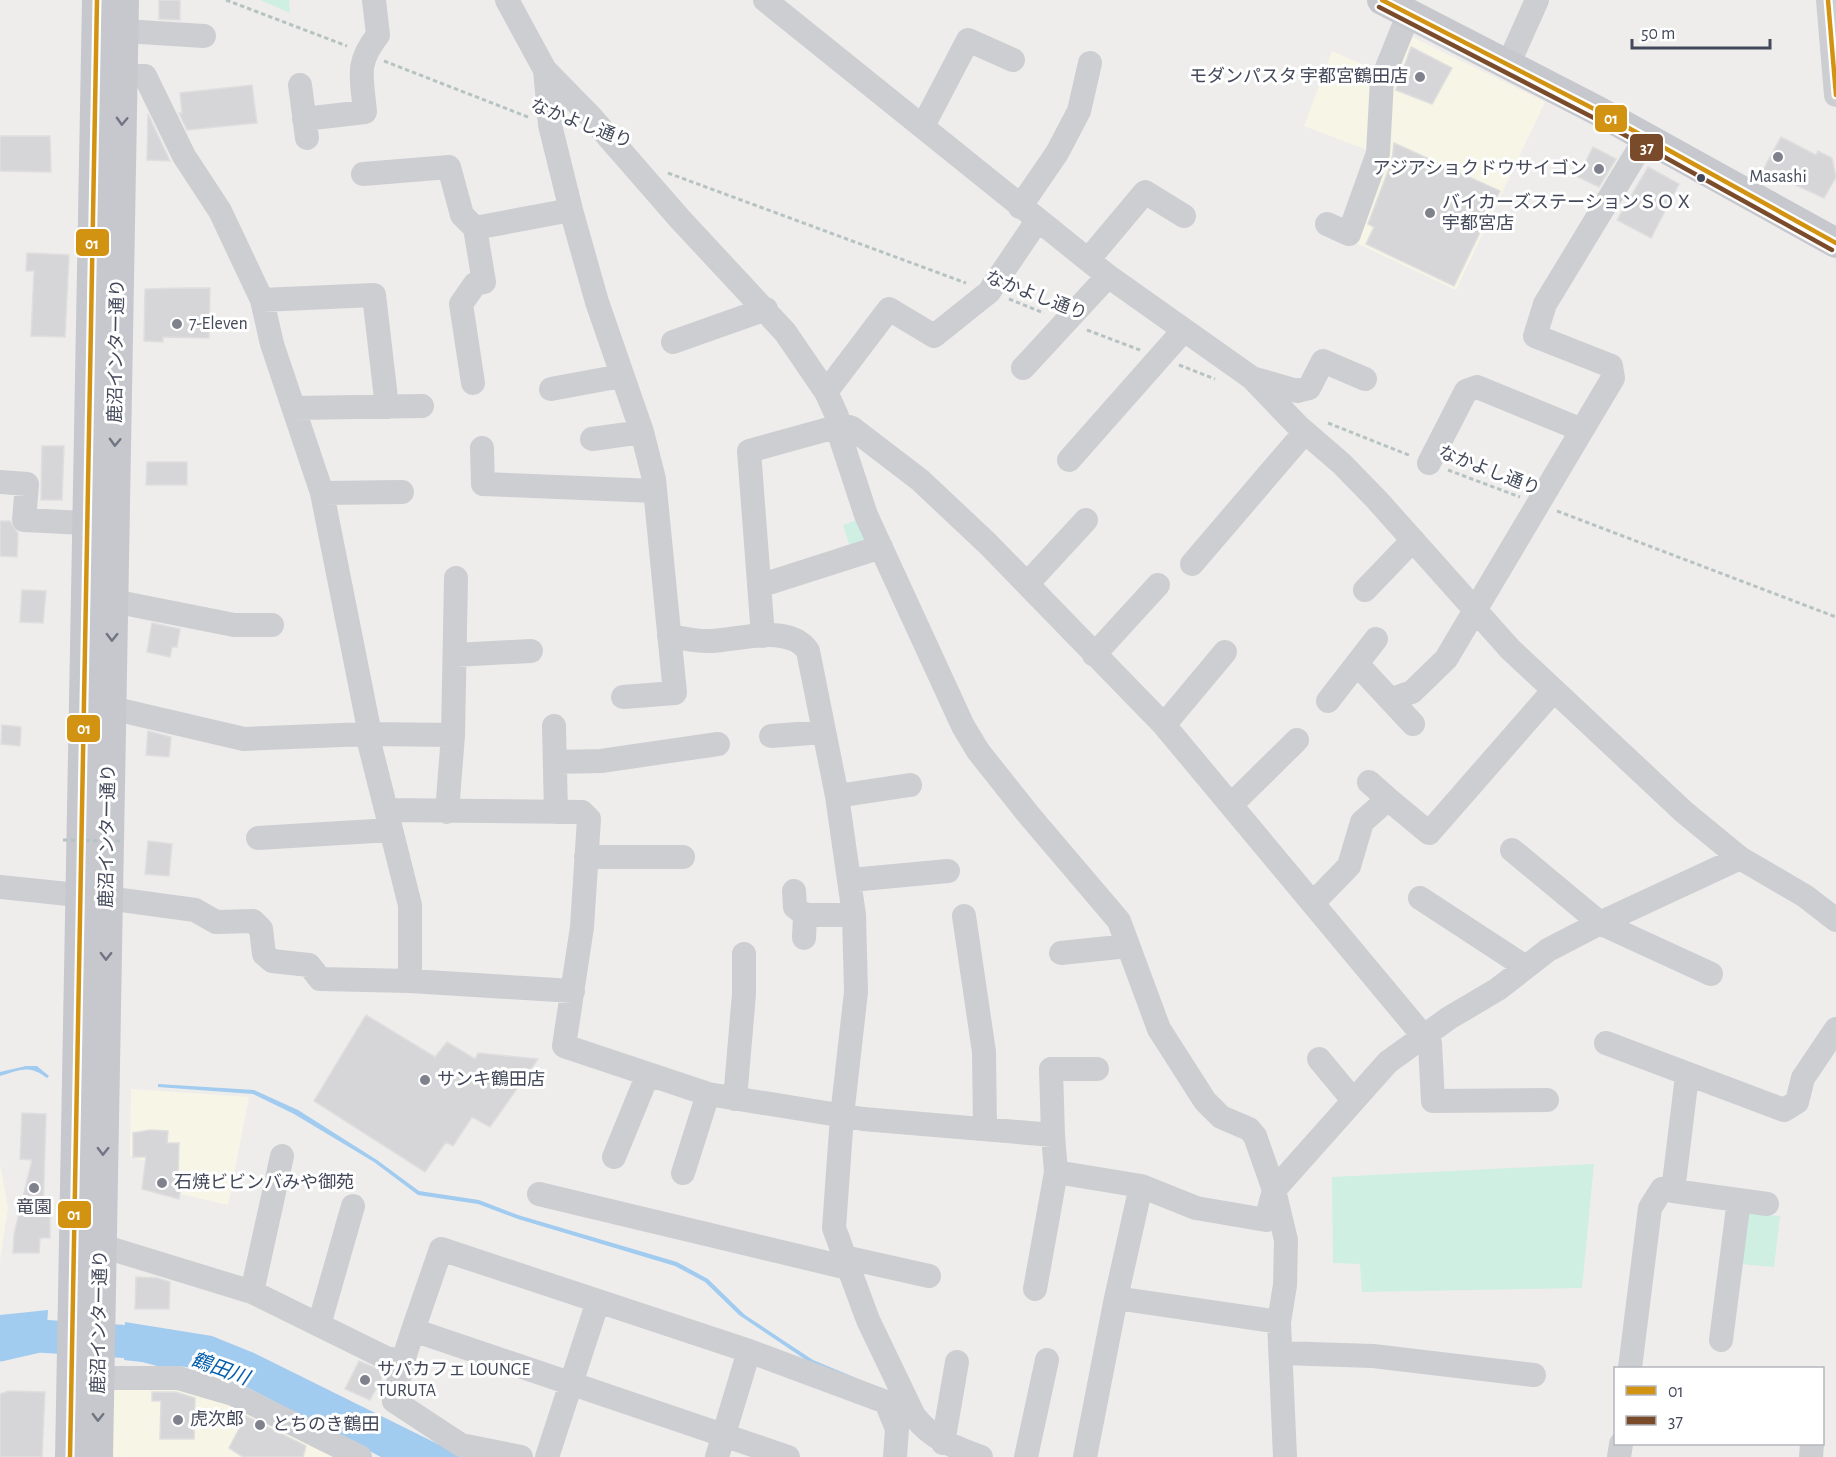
<svg xmlns="http://www.w3.org/2000/svg" width="1836" height="1457" font-family="'Alegreya Sans','Noto Sans JP',sans-serif">
<style>
.commercial{fill:#f6f5e6}
.green{fill:#cfefe3}
.water{fill:#a1cbef}
.lines{fill:none;stroke-linecap:round;stroke-linejoin:round}
.river{stroke:#a1cbef;stroke-width:33}
.building{fill:#d6d6d8;stroke:#dfdedf;stroke-width:1.5}
.path{stroke:#b7c3c3;stroke-width:3;stroke-dasharray:4.5 3;stroke-linecap:butt}
.minor{stroke:#cdced2;stroke-width:24}
.major{stroke:#c6c8ce;stroke-width:30}
.path-bridge{stroke:#b7c3c3;stroke-width:3;stroke-dasharray:4.5 3;stroke-linecap:butt}
.bus-1-casing{stroke:#fff;stroke-width:9}
.bus-2-casing{stroke:#fff;stroke-width:9}
.bus-1{stroke:#d39312;stroke-width:4.5}
.bus-2{stroke:#7a4b2a;stroke-width:4.5}
.oneway{stroke:#717583}
.poi-dot{fill:#7f828d;stroke:#fff;stroke-width:2}
.bus-dot{fill:#43495a;stroke:#fff;stroke-width:2}
.labels{text-anchor:middle;dominant-baseline:central;stroke-width:6;stroke-linejoin:round;paint-order:stroke}
.poi-label{font-size:18px;fill:#43495a;stroke:#fff;text-anchor:start}
.street-label{font-size:18px;fill:#43495a;stroke:#fff}
.water-label{font-size:20px;font-style:italic;fill:#045eac;stroke:#fff}
.line-badge{stroke:#fff;stroke-width:2}
.badge-label{font-size:16px;text-anchor:middle;font-weight:bold;fill:#fff}
</style>
<rect width="100%" height="100%" fill="#eeedec"/>
<!-- commercial -->
<path class="commercial" d="M 1394,28 L 1545,102 L 1456,290 L 1344,237 L 1370,151 L 1304,126 L 1332,51 L 1378,71 Z
M 131,1089 L 249,1097 L 228,1205 L 181,1194 L 186,1174 L 130,1156 Z
M 0,1164 L 8,1208 L 0,1261 Z
M 181,1382 L 232,1399 L 335,1457 L 112,1457 L 113,1390 Z"/>
<!-- green -->
<path class="green" d="M 260,0 L 289,0 L 290,13 Z
M 863,518 L 874,537 L 851,550 L 843,525 Z
M 1594,1164 L 1582,1288 L 1362,1292 L 1360,1264 L 1333,1263 L 1332,1177 Z
M 1746,1213 L 1780,1216 L 1774,1267 L 1740,1264 Z"/>
<!-- water -->
<path class="water" d="M 26,1066 L 37,1066 L 49,1076 L 47,1078 C 29,1064 20,1070 0,1076 L 0,1072 Z
M 158,1084 L 254,1090 L 298,1110 L 377,1160 L 419,1191 L 479,1200 L 518,1215 L 677,1262 L 708,1279 L 745,1315 L 813,1360 L 892,1393 L 902,1419 L 812,1364 L 739,1315 L 705,1282 L 675,1266 L 518,1219 L 478,1204 L 418,1195 L 374,1162 L 294,1114 L 253,1094 L 158,1087 Z
M 48,1310 L 46,1342 L 0,1349 L 0,1315 Z
M 125,1322 L 212,1336 L 254,1353 L 464,1457 L 381,1457 L 225,1376 L 186,1367 L 124,1360 Z"/>
<g class="lines">
<!-- river -->
<path class="river" d="M 0,1345 L 39,1336 L 132,1342 L 169,1352"/>
</g>
<!-- building -->
<path class="building" d="M 159,0 L 180,0 L 180,20 L 159,19 Z
M 1411,47 L 1452,68 L 1432,104 L 1396,90 Z
M 252,85 L 257,123 L 187,130 L 179,113 L 182,113 L 180,93 Z
M 148,114 L 170,161 L 147,160 Z
M 0,136 L 50,136 L 51,172 L 0,171 Z
M 1781,137 L 1816,155 L 1818,151 L 1832,158 L 1836,177 L 1824,198 L 1763,170 Z
M 1394,143 L 1500,191 L 1454,286 L 1366,244 L 1374,227 L 1368,224 L 1392,161 Z
M 1593,147 L 1616,159 L 1599,187 L 1578,177 Z
M 1648,167 L 1679,184 L 1651,238 L 1617,220 Z
M 27,253 L 69,255 L 65,337 L 31,336 L 34,271 L 26,271 Z
M 185,288 L 210,288 L 209,338 L 163,337 L 163,342 L 144,341 L 145,289 Z
M 42,446 L 64,446 L 62,500 L 41,500 Z
M 147,462 L 187,462 L 187,485 L 146,485 Z
M 0,521 L 10,521 L 18,533 L 17,557 L 0,556 Z
M 22,590 L 46,591 L 43,623 L 20,622 Z
M 152,623 L 180,629 L 177,647 L 172,647 L 170,657 L 147,652 Z
M 2,725 L 21,727 L 20,746 L 1,744 Z
M 148,731 L 171,737 L 169,757 L 146,755 Z
M 148,841 L 172,844 L 169,876 L 145,874 Z
M 366,1015 L 435,1057 L 447,1042 L 475,1059 L 478,1053 L 538,1059 L 490,1127 L 472,1117 L 453,1146 L 446,1142 L 425,1172 L 314,1101 Z
M 22,1113 L 46,1114 L 43,1212 L 50,1212 L 50,1238 L 40,1238 L 39,1253 L 13,1253 L 14,1234 L 32,1160 L 20,1159 Z
M 150,1130 L 168,1131 L 167,1143 L 179,1143 L 178,1175 L 182,1176 L 179,1199 L 142,1189 L 146,1157 L 133,1157 L 133,1133 Z
M 136,1277 L 157,1278 L 170,1282 L 169,1309 L 135,1309 Z
M 359,1361 L 385,1372 L 370,1400 L 345,1389 Z
M 9,1391 L 45,1392 L 42,1457 L 0,1457 L 0,1394 Z
M 152,1392 L 176,1392 L 195,1398 L 194,1439 L 160,1439 L 161,1401 L 152,1401 Z
M 246,1416 L 306,1446 L 303,1457 L 243,1457 L 229,1448 Z"/>
<g class="lines">
<!-- path -->
<path class="path" d="M 226,0 L 347,46
M 384,61 L 528,117
M 668,173 L 966,283
M 1009,299 L 1044,313
M 1087,330 L 1140,350
M 1179,365 L 1215,379
M 1328,423 L 1411,456
M 1448,470 L 1520,497
M 1557,511 L 1836,617"/>
<!-- minor -->
<path class="minor" d="M 507,0 L 545,70 L 591,117 L 679,218 L 785,332 L 826,392 L 837,416 L 837,427 L 866,515 L 963,726 L 978,751 L 1028,814 L 1119,921 L 1159,1029 L 1205,1101 L 1221,1117 L 1249,1129 L 1255,1136 L 1274,1190 L 1286,1240 L 1285,1285 L 1279,1322 L 1285,1457
M 765,0 L 1108,276 L 1252,378 L 1298,426 L 1342,464 L 1377,500 L 1510,649 L 1684,812 L 1740,858 L 1805,896 L 1836,920
M 1828,0 L 1836,95
M 124,31 L 204,36
M 1508,65 L 1537,0
M 124,76 L 145,76 L 184,156 L 220,211 L 262,300 L 272,344 L 322,493 L 368,724 L 367,734 L 410,905 L 410,981
M 300,85 L 307,138
M 304,119 L 365,112 C 362,77 355,64 378,35 L 374,0
M 923,126 L 968,40 L 1013,60
M 363,174 L 449,167 L 462,215 L 475,228 L 571,210 L 550,125 L 545,70
M 1020,207 L 1057,153 L 1079,111 L 1090,63
M 571,210 L 597,302 L 642,432 L 654,479 L 675,693 L 623,697
M 1327,224 L 1349,234 L 1378,153 L 1382,80 L 1409,13
M 1088,260 L 1145,192 L 1184,216
M 262,300 L 374,295 L 387,407
M 673,342 L 766,309
M 1023,368 L 1108,276
M 1252,378 L 1297,391 L 1309,388 L 1323,361 L 1365,379
M 473,383 L 461,304 L 475,284 L 484,282 L 475,228
M 551,389 L 621,376
M 826,392 L 889,309 L 934,336 L 989,292 L 1037,221
M 294,408 L 422,406
M 592,439 L 642,432
M 482,448 L 483,484 L 655,491
M 1069,460 L 1183,331
M 1429,463 L 1466,391 L 1477,387 L 1582,430
M 0,482 L 27,484 L 24,520 L 105,524
M 322,493 L 402,492
M 1192,564 L 1305,432
M 1027,584 L 1086,520
M 759,586 L 881,547
M 1365,590 L 1413,540
M 113,601 L 234,625 L 272,625
M 669,636 C 683,638 697,642 711,641 C 739,640 789,623 808,651 L 837,796 L 854,915 L 856,992 L 842,1116 L 834,1228 L 868,1320 L 914,1416 C 932,1439 954,1447 981,1457
M 763,636 L 749,451 L 843,425 L 852,428 L 920,480 L 988,544 L 1164,725 L 1430,1044 L 1433,1101 L 1547,1100
M 455,655 L 531,651
M 1094,655 L 1158,585
M 1357,664 L 1413,724
M 1392,699 L 1412,692 L 1446,659 L 1613,378 L 1611,366 L 1535,336 L 1545,304 L 1636,154
M 1328,701 L 1376,639
M 111,708 L 244,739 L 367,734 L 453,735
M 1164,725 L 1225,652
M 554,726 L 556,812
M 771,736 L 824,732
M 555,762 L 601,761 L 718,744
M 1369,782 L 1388,799
M 837,796 L 910,785
M 1232,804 L 1297,740
M 386,810 L 582,812 L 589,819 L 582,927 L 564,1046 L 708,1094 L 863,1119 L 1053,1135 L 1051,1069 L 1097,1069
M 447,812 L 453,735 L 456,578
M 258,838 L 391,830
M 1512,850 L 1600,923 L 1711,974
M 586,857 L 683,857
M 851,880 L 948,871
M 0,887 L 107,898 L 195,910 L 216,922 L 253,921 L 261,929 L 264,954 L 272,961 L 309,965 L 320,979 L 410,981 L 573,991
M 794,891 L 795,907 L 805,915 L 854,915
M 1420,898 L 1524,966
M 1314,902 L 1349,866 L 1362,822 L 1388,799 L 1429,833 L 1554,690
M 964,916 L 984,1052 L 985,1128
M 804,938 L 805,915
M 1061,953 L 1128,946
M 1606,1043 L 1784,1110 L 1797,1102 L 1803,1078 L 1836,1029
M 1319,1059 L 1353,1100
M 735,1099 L 744,994 L 744,954
M 1053,1135 L 1056,1172 L 1141,1186 L 1196,1208 L 1266,1220 L 1274,1190 L 1388,1062 L 1449,1018 L 1498,989 L 1548,950 L 1600,923 L 1740,858
M 614,1157 L 648,1074
M 683,1173 L 708,1094
M 1673,1191 L 1767,1204
M 539,1194 L 848,1268
M 102,1246 L 252,1292 L 386,1358 L 403,1361 L 413,1330 L 788,1457
M 844,1257 L 929,1276
M 1035,1289 L 1056,1172
M 252,1292 L 282,1156
M 1116,1298 L 1141,1186
M 319,1325 L 353,1206
M 413,1330 L 441,1249 L 749,1351 L 886,1402 L 897,1429 L 895,1457
M 1721,1340 L 1739,1200
M 1281,1353 L 1373,1356 L 1534,1375
M 403,1361 L 394,1401 L 461,1445 L 521,1457
M 1630,1368 L 1650,1208 L 1662,1189 L 1673,1191 L 1687,1076
M 99,1378 L 178,1378 L 233,1394 L 360,1457
M 943,1443 L 957,1362
M 547,1457 L 598,1301
M 717,1457 L 749,1351
M 1026,1457 L 1047,1360
M 1085,1457 L 1116,1298 L 1279,1322
M 1619,1457 L 1621,1444
M 1811,1457 L 1812,1444"/>
<!-- major -->
<path class="major" d="M 1382,0 L 1598,111 L 1836,243
M 70,1457 L 97,0
M 98,1457 L 124,0"/>
<!-- path-bridge -->
<path class="path-bridge" d="M 63,840 L 123,841"/>
<!-- bus-1 casing -->
<g class="bus-1-casing">
<path id="bus-1" d="M 1382,0 L 1598,111 L 1836,243
M 1828,0 L 1836,95
M 70,1457 L 97,0"/>
</g>
<!-- bus-2 casing -->
<g class="bus-2-casing">
<path id="bus-2" d="M 1379,7 L 1594,118 L 1832,250"/>
</g>
<!-- bus-1 -->
<use href="#bus-1" class="bus-1"/>
<!-- bus-2 -->
<use href="#bus-2" class="bus-2"/>
</g>
<!-- one-way arrows -->
<defs><path id="oneway-chevron" d="M-2-3.5L2.5 0L-2 3.5" fill="none" stroke-width="1.6" stroke-linecap="round" stroke-linejoin="round" transform="scale(1.5)"/></defs>
<g class="oneway">
<use href="#oneway-chevron" transform="translate(122 121) rotate(92)"/>
<use href="#oneway-chevron" transform="translate(115 442) rotate(92)"/>
<use href="#oneway-chevron" transform="translate(112 637) rotate(91)"/>
<use href="#oneway-chevron" transform="translate(106 956) rotate(91)"/>
<use href="#oneway-chevron" transform="translate(103 1151) rotate(91)"/>
<use href="#oneway-chevron" transform="translate(98 1417) rotate(91)"/>
</g>
<!-- markers -->
<g class="poi-dot">
<circle cx="1420" cy="77" r="6"/>
<circle cx="1778" cy="157" r="6"/>
<circle cx="1599" cy="169" r="6"/>
<circle cx="1430" cy="213" r="6"/>
<circle cx="177" cy="324" r="6"/>
<circle cx="425" cy="1080" r="6"/>
<circle cx="162" cy="1183" r="6"/>
<circle cx="34" cy="1188" r="6"/>
<circle cx="365" cy="1380" r="6"/>
<circle cx="178" cy="1420" r="6"/>
<circle cx="260" cy="1425" r="6"/>
</g>
<circle class="bus-dot" cx="1701" cy="178" r="5"/>
<g class="labels">
<!-- poi labels -->
<g class="poi-label">
<text x="1408" y="77" text-anchor="end">モダンパスタ 宇都宮鶴田店</text>
<text x="1587" y="169" text-anchor="end">アジアショクドウサイゴン</text>
<text x="1778" y="177" text-anchor="middle">Masashi</text>
<text x="1442" y="203">バイカーズステーションＳＯＸ<tspan x="1442" dy="21">宇都宮店</tspan></text>
<text x="189" y="324">7-Eleven</text>
<text x="437" y="1080">サンキ鶴田店</text>
<text x="174" y="1183">石焼ビビンバみや御苑</text>
<text x="34" y="1208" text-anchor="middle">竜園</text>
<text x="377" y="1370">サパカフェ LOUNGE<tspan x="377" dy="21">TURUTA</tspan></text>
<text x="190" y="1420">虎次郎</text>
<text x="272" y="1425">とちのき鶴田</text>
</g>
<!-- street labels -->
<g class="street-label">
<text transform="translate(581 124) rotate(21)">なかよし通り</text>
<text transform="translate(1036 296) rotate(21)">なかよし通り</text>
<text transform="translate(117 351) rotate(-89)">鹿沼インター通り</text>
<text transform="translate(1489 471) rotate(21)">なかよし通り</text>
<text transform="translate(108 836) rotate(-89)">鹿沼インター通り</text>
<text transform="translate(100 1322) rotate(-89)">鹿沼インター通り</text>
</g>
<!-- water labels -->
<g class="water-label">
<text transform="translate(220 1369) rotate(20)">鶴田川</text>
</g>
</g>
<g class="line-badge">
<rect x="1594" y="104" width="34" height="29" rx="6" fill="#d39312"/>
<rect x="1629" y="133" width="35" height="29" rx="6" fill="#7a4b2a"/>
<rect x="75" y="228" width="35" height="29" rx="6" fill="#d39312"/>
<rect x="66" y="714" width="35" height="29" rx="6" fill="#d39312"/>
<rect x="57" y="1200" width="35" height="29" rx="6" fill="#d39312"/>
</g>
<g class="badge-label">
<text x="1611" y="124">01</text>
<text x="1647" y="153">37</text>
<text x="92" y="249">01</text>
<text x="84" y="734">01</text>
<text x="74" y="1220">01</text>
</g>
<!-- legend -->
<rect x="1614" y="1367" width="210" height="78" fill="#ffffff" stroke="#b4b6bd" stroke-width="1.5"/>
<rect x="1626" y="1386" width="30" height="9" fill="#d39312" stroke="#b4b6bd" stroke-width="1.5"/>
<text x="1668" y="1397" font-size="18" fill="#43495a">01</text>
<rect x="1626" y="1416" width="30" height="9" fill="#7a4b2a" stroke="#b4b6bd" stroke-width="1.5"/>
<text x="1668" y="1427" font-size="18" fill="#43495a">37</text>
<!-- scale -->
<path d="M1632 39v9h138v-9" fill="none" stroke="#43495a" stroke-width="3"/>
<text x="1641" y="39" font-size="18" fill="#43495a" stroke="#ffffff" stroke-width="4.5" paint-order="stroke">50 m</text>
</svg>
